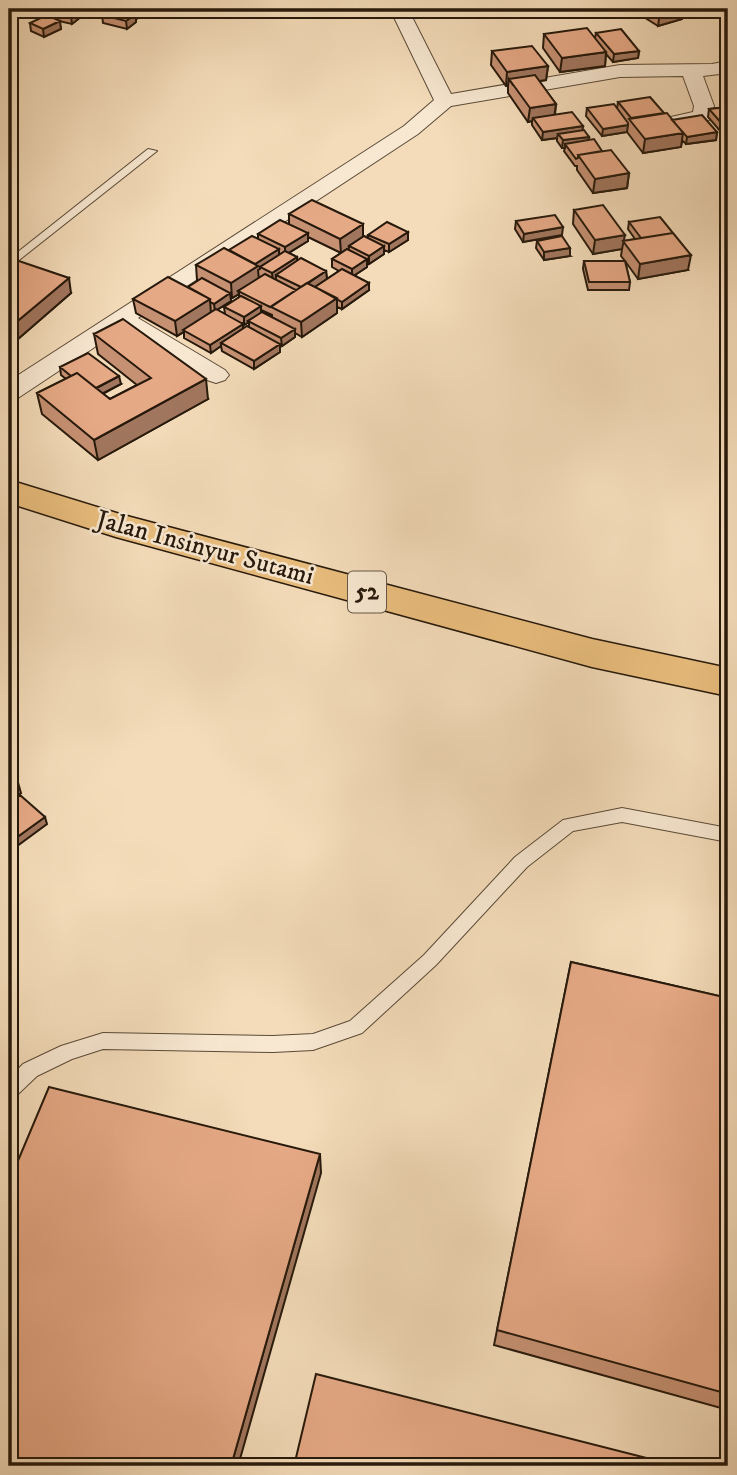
<svg xmlns="http://www.w3.org/2000/svg" width="737" height="1475" font-family="'IM FELL DW Pica',serif">
<style>
.lines{fill:none;stroke-linecap:round;stroke-linejoin:round}
.lane-casing{stroke:#5a4a37;stroke-width:2}
.street-casing{stroke:#5a4a37;stroke-width:2}
.highway-casing{stroke:#26190b;stroke-width:3}
.lane{fill:#f8e8d2;fill-rule:evenodd}
.street{fill:#f8e8d2;fill-rule:evenodd}
.highway{fill:#eabe7d;fill-rule:evenodd}
.wall{fill:#c69173;stroke:#26190b;stroke-width:2;fill-rule:evenodd}
.shaded-wall{fill:#a1765e;stroke:#26190b;stroke-width:2}
.building{fill:#e6a986;stroke:#26190b;stroke-width:2}
.labels{text-anchor:middle;dominant-baseline:central;stroke-width:5;stroke-linejoin:round;paint-order:stroke}
.shield{fill:#f8e8d2;stroke:#655747;stroke-width:2}
.shield-label{font-size:24px;font-weight:bold;fill:#26190b}
.street-label{font-size:26px;fill:#26190b;stroke:#f8e8d2}
</style>
<rect width="100%" height="100%" fill="#f4dcba"/>
<filter id="stains"><feTurbulence type="fractalNoise" baseFrequency=".00286" numOctaves="4"/><feColorMatrix values="0 0 0 0 .2 0 0 0 0 .09 0 0 0 0 .02 0 0 0 .5 -.17"/></filter>
<radialGradient id="worn" r=".72"><stop offset=".6" stop-color="#630" stop-opacity="0"/><stop offset="1" stop-color="#630" stop-opacity=".3"/></radialGradient>
<g class="lines">
<!-- lane casing -->
<g class="lane-casing">
<path id="lane" d="M 148,149 L 157,151 L 9,268 L 9,259 Z
M 622,808 L 728,828 L 728,842 L 622,822 L 573,831 L 527,867 L 436,965 L 362,1033 L 313,1050 L 273,1052 L 103,1049 L 72,1059 L 37,1076 L 16,1096 L 9,1099 L 9,1078 L 23,1064 L 61,1046 L 103,1033 L 273,1036 L 313,1034 L 350,1021 L 424,955 L 515,857 L 563,820 Z"/>
</g>
<!-- street casing -->
<g class="street-casing">
<path id="street" d="M 390,9 L 408,9 L 451,94 L 620,65 L 712,64 L 728,61 L 728,73 L 703,76 L 714,106 L 709,120 L 660,131 L 653,129 L 650,125 L 653,121 L 693,112 L 694,106 L 683,76 L 620,77 L 451,106 L 418,134 L 138,318 L 225,370 L 229,375 L 225,380 L 216,383 L 207,380 L 122,329 L 18,398 L 9,400 L 9,381 L 404,126 L 434,100 Z"/>
</g>
<!-- highway casing -->
<g class="highway-casing">
<path id="highway" d="M 9,480 L 123,515 L 592,639 L 728,668 L 728,696 L 592,667 L 116,537 L 9,503 Z"/>
</g>
<!-- lane -->
<use href="#lane" class="lane"/>
<!-- street -->
<use href="#street" class="street"/>
<!-- highway -->
<use href="#highway" class="highway"/>
</g>
<!-- wall -->
<path class="wall" d="M 111,9 L 149,9 L 138,18 L 136,18 L 136,22 L 127,29 L 103,23 L 102,15 Z
M 631,9 L 683,9 L 682,19 L 658,26 Z
M 693,9 L 711,9 L 701,13 Z
M 87,12 L 72,24 L 59,21 L 61,29 L 44,37 L 31,31 L 30,23 L 54,19 L 53,13 Z
M 596,33 L 639,51 L 638,58 L 613,62 L 606,54 L 605,66 L 560,72 L 543,48 L 544,34 L 595,38 Z
M 492,51 L 548,66 L 546,80 L 539,81 L 556,104 L 555,115 L 583,126 L 582,130 L 589,137 L 588,140 L 629,173 L 627,188 L 593,193 L 577,170 L 577,166 L 575,166 L 564,151 L 565,148 L 562,148 L 557,141 L 557,138 L 542,140 L 532,125 L 532,121 L 528,122 L 508,93 L 508,86 L 506,86 L 491,65 Z
M 618,102 L 664,113 L 672,120 L 717,132 L 716,140 L 686,144 L 682,140 L 681,147 L 643,153 L 627,132 L 602,136 L 586,116 L 587,108 L 617,109 Z
M 728,107 L 721,132 L 708,117 L 709,109 Z
M 574,210 L 624,241 L 635,239 L 628,229 L 629,222 L 688,270 L 638,279 L 625,261 L 630,282 L 629,290 L 588,290 L 583,269 L 584,261 L 625,261 L 621,256 L 622,249 L 593,254 L 573,224 Z
M 289,214 L 363,224 L 363,237 L 368,239 L 368,235 L 408,232 L 408,240 L 389,252 L 384,250 L 384,254 L 369,264 L 367,263 L 367,267 L 355,275 L 369,290 L 342,309 L 337,307 L 337,313 L 302,337 L 295,333 L 295,337 L 282,346 L 280,345 L 280,352 L 254,369 L 222,351 L 221,346 L 211,353 L 184,338 L 184,332 L 177,336 L 136,313 L 133,299 L 188,287 L 199,281 L 197,280 L 196,265 L 258,239 L 258,234 L 289,224 ZM 308,237 L 341,253 L 332,259 L 332,267 L 339,271 L 327,279 L 326,271 L 297,261 L 297,257 L 289,253 L 308,241 ZM 239,294 L 239,298 L 224,307 L 225,314 L 217,310 L 231,301 L 230,297 L 232,298 ZM 261,310 L 272,315 L 272,317 L 261,312 ZM 249,322 L 249,327 L 243,329 L 243,324 L 244,325 Z
M 516,221 L 562,235 L 523,242 L 515,229 Z
M 537,241 L 570,256 L 544,260 L 536,248 Z
M 9,259 L 71,293 L 18,339 L 9,336 Z
M 94,334 L 208,399 L 98,460 L 42,414 L 37,393 L 66,379 L 61,375 L 60,367 L 121,384 L 103,394 L 110,399 L 137,385 L 98,354 Z
M 571,962 L 728,998 L 728,1410 L 494,1345 Z"/>
<!-- shaded-wall -->
<path class="shaded-wall" d="M 81,9 L 87,9 L 87,12 L 72,24 L 71,17 Z
M 140,9 L 149,9 L 138,18 L 137,11 Z
M 673,9 L 683,9 L 682,19 L 658,26 L 660,12 Z
M 702,9 L 711,9 L 701,13 Z
M 136,14 L 136,22 L 127,29 L 126,21 Z
M 60,21 L 61,29 L 44,37 L 43,29 Z
M 639,51 L 638,58 L 613,62 L 614,54 Z
M 606,52 L 605,66 L 560,72 L 562,58 Z
M 548,66 L 546,80 L 513,85 L 509,79 L 508,86 L 506,86 L 507,72 Z
M 556,104 L 554,118 L 533,118 L 532,121 L 528,122 L 530,108 Z
M 728,124 L 728,131 L 721,132 L 723,125 Z
M 628,125 L 627,132 L 602,136 L 603,129 Z
M 583,126 L 582,134 L 558,134 L 557,138 L 542,140 L 543,132 Z
M 717,132 L 716,140 L 686,144 L 687,137 Z
M 683,133 L 681,147 L 643,153 L 645,139 Z
M 589,137 L 588,144 L 565,144 L 565,148 L 562,148 L 563,140 Z
M 629,173 L 627,188 L 593,193 L 595,179 Z
M 363,224 L 363,239 L 349,246 L 349,248 L 341,253 L 340,239 Z
M 563,227 L 562,235 L 523,242 L 524,234 Z
M 408,232 L 408,240 L 389,252 L 389,244 Z
M 308,233 L 308,241 L 285,255 L 285,247 Z
M 625,235 L 622,249 L 593,254 L 595,240 Z
M 384,246 L 384,254 L 369,264 L 369,256 Z
M 570,248 L 570,256 L 544,260 L 544,252 Z
M 279,249 L 279,257 L 260,267 L 260,269 L 258,270 L 259,280 L 238,291 L 239,294 L 232,298 L 231,283 L 255,264 Z
M 691,255 L 688,270 L 638,279 L 640,264 Z
M 297,257 L 297,265 L 276,275 L 276,278 L 273,281 L 272,273 Z
M 367,259 L 367,267 L 352,277 L 352,269 Z
M 326,271 L 327,279 L 302,296 L 301,288 Z
M 69,278 L 71,293 L 18,339 L 14,324 Z
M 369,283 L 369,290 L 342,309 L 342,302 Z
M 230,293 L 231,301 L 215,311 L 214,304 Z
M 337,298 L 337,313 L 302,337 L 301,322 Z
M 210,299 L 211,314 L 177,336 L 175,321 Z
M 261,306 L 261,314 L 248,321 L 249,322 L 244,325 L 244,317 Z
M 243,324 L 243,332 L 221,343 L 221,346 L 211,353 L 210,345 Z
M 295,329 L 295,337 L 282,346 L 281,338 Z
M 280,344 L 280,352 L 254,369 L 254,361 Z
M 119,376 L 121,384 L 92,399 L 91,391 Z
M 206,379 L 208,399 L 98,460 L 94,440 Z
M 17,779 L 21,793 L 9,802 L 9,785 Z
M 45,817 L 47,824 L 9,852 L 9,843 Z
M 320,1154 L 321,1173 L 238,1466 L 231,1466 Z"/>
<!-- building -->
<path class="building" d="M 58,9 L 81,9 L 71,17 L 53,13 Z
M 111,9 L 114,9 L 136,14 L 126,21 L 102,15 Z
M 654,9 L 673,9 L 660,12 Z
M 47,15 L 60,21 L 43,29 L 30,23 Z
M 587,28 L 606,52 L 562,58 L 544,34 Z
M 621,29 L 639,51 L 614,54 L 596,33 Z
M 532,46 L 548,66 L 507,72 L 492,51 Z
M 535,75 L 556,104 L 530,108 L 509,79 Z
M 650,97 L 664,113 L 631,118 L 618,102 Z
M 614,104 L 628,123 L 628,125 L 603,129 L 587,108 Z
M 728,107 L 728,124 L 723,125 L 709,109 Z
M 572,112 L 583,126 L 543,132 L 533,118 Z
M 667,113 L 683,133 L 645,139 L 629,119 Z
M 702,115 L 717,132 L 687,137 L 672,120 Z
M 584,130 L 589,137 L 563,140 L 558,134 Z
M 594,139 L 602,151 L 578,155 L 578,158 L 576,159 L 565,144 Z
M 611,150 L 629,173 L 595,179 L 578,155 Z
M 312,200 L 363,224 L 340,239 L 289,214 Z
M 603,205 L 625,235 L 595,240 L 574,210 Z
M 555,215 L 563,227 L 524,234 L 516,221 Z
M 660,217 L 673,233 L 641,238 L 629,222 Z
M 280,220 L 308,233 L 285,247 L 258,234 Z
M 387,222 L 408,232 L 389,244 L 368,235 Z
M 673,233 L 691,255 L 640,264 L 623,241 Z
M 252,236 L 279,249 L 255,264 L 229,250 Z
M 364,236 L 384,246 L 369,256 L 349,246 Z
M 562,236 L 570,248 L 544,252 L 537,241 Z
M 224,248 L 258,266 L 231,283 L 196,265 Z
M 347,249 L 367,259 L 352,269 L 332,259 Z
M 285,251 L 297,257 L 272,273 L 260,267 Z
M 10,258 L 69,278 L 14,324 L 9,322 L 9,259 Z
M 301,258 L 326,271 L 301,287 L 276,275 Z
M 584,261 L 625,261 L 630,282 L 589,282 Z
M 342,269 L 369,283 L 342,302 L 315,287 Z
M 265,274 L 296,290 L 270,307 L 238,291 Z
M 168,277 L 210,299 L 175,321 L 133,299 Z
M 202,278 L 230,293 L 214,304 L 210,302 L 210,299 L 188,287 Z
M 307,283 L 337,298 L 301,322 L 271,307 Z
M 241,296 L 261,306 L 244,317 L 224,307 Z
M 216,309 L 243,324 L 210,345 L 183,330 Z
M 262,312 L 295,329 L 281,338 L 248,321 Z
M 123,319 L 206,379 L 94,440 L 37,393 L 77,373 L 110,399 L 151,378 L 94,334 Z
M 247,326 L 280,344 L 254,361 L 221,343 Z
M 88,353 L 119,376 L 96,388 L 77,373 L 71,376 L 60,367 Z
M 9,773 L 17,779 L 9,785 Z
M 20,795 L 45,817 L 9,843 L 9,803 Z
M 571,962 L 728,998 L 728,1394 L 497,1330 Z
M 49,1087 L 320,1154 L 231,1466 L 9,1466 L 9,1182 Z
M 316,1374 L 678,1466 L 294,1466 Z"/>
<g class="labels">
<!-- shield labels -->
<rect class="shield" x="348" y="571.5" width="38" height="41" rx="5"/>
<g class="shield-label">
<text x="367" y="592">52</text>
</g>
<!-- street labels -->
<g class="street-label">
<text transform="translate(205 548) rotate(15)">Jalan Insinyur Sutami</text>
</g>
</g>
<!-- margin -->
<rect width="737" height="1475" fill="none" stroke="#f4dcba" stroke-width="35"/>
<rect x="10" y="10" width="716" height="1454" fill="none" stroke="#26190b" stroke-width="3.5"/>
<rect x="18" y="18" width="702" height="1440" fill="none" stroke="#26190b" stroke-width="2"/>
<rect width="100%" height="100%" filter="url(#stains)"/>
<rect width="100%" height="100%" fill="url(#worn)"/>
</svg>
